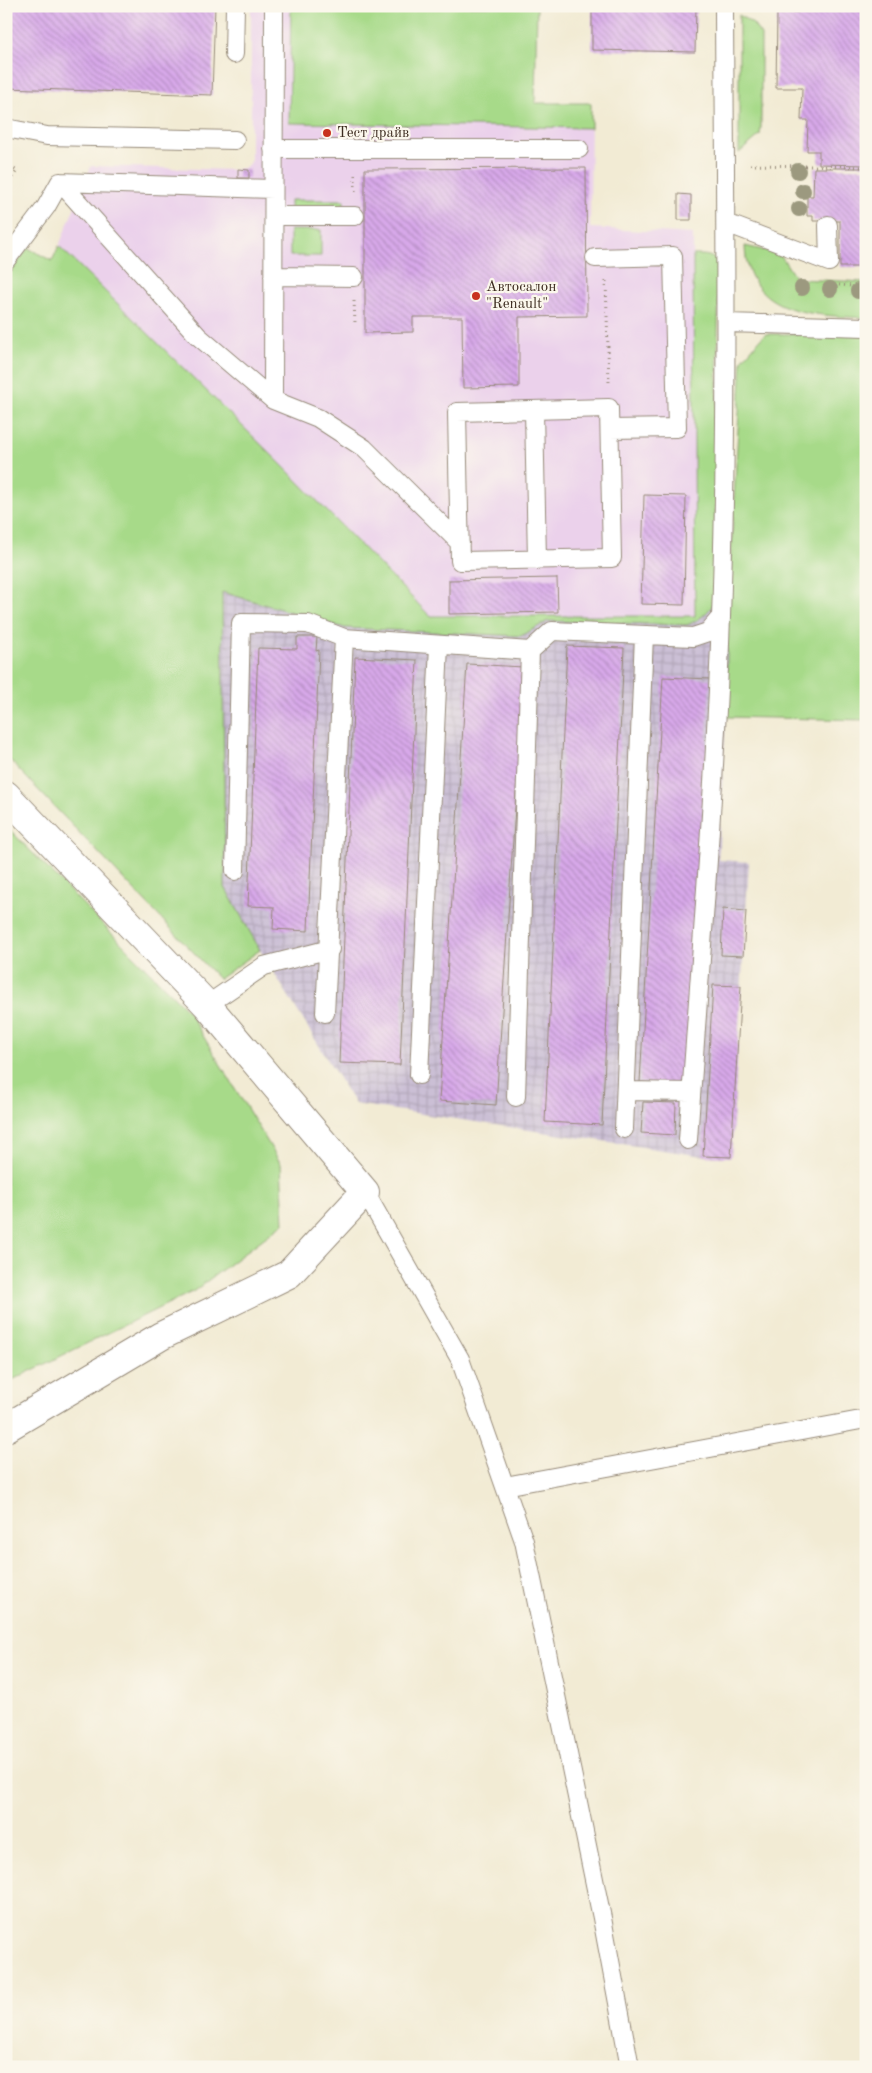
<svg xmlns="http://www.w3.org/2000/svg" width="872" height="2073" font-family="'Old Standard TT',serif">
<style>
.built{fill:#ebd1eb}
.industrial{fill:url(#industrial-grid)}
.grass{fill:#a7da89;stroke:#718254}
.building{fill:url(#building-back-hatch)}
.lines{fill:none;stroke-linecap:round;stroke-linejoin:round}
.service-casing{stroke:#968a79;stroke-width:20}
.minor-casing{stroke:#968a79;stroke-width:30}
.path{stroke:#968a79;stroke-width:3;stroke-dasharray:1 4;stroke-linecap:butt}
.service{stroke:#fff;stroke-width:18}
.minor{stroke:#fff;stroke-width:28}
.tree{fill:#9c997f}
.poi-dot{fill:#c8321e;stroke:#fbf7ec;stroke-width:2}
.labels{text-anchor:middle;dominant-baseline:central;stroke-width:4.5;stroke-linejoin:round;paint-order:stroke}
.poi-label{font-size:15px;fill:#3b2a1e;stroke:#fbf7ec;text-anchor:start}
</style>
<defs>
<pattern id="industrial-grid" width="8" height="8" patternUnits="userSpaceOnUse" patternTransform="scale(1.25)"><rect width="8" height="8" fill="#cbbfd5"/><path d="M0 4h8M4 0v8" fill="none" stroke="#afa4b6"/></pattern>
<pattern id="building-back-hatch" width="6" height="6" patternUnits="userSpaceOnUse" patternTransform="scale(1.25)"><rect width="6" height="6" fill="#d8a9ea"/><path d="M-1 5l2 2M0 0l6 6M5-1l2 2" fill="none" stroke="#b08abd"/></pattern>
</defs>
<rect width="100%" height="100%" fill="#fbf7ec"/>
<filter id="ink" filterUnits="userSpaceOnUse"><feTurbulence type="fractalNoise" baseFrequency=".02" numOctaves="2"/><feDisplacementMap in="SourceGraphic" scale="10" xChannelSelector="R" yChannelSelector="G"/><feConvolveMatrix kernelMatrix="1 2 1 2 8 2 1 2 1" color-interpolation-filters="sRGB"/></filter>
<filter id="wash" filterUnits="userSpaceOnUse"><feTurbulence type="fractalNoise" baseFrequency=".0096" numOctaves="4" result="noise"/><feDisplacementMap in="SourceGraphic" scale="20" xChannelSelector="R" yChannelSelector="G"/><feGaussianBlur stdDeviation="1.12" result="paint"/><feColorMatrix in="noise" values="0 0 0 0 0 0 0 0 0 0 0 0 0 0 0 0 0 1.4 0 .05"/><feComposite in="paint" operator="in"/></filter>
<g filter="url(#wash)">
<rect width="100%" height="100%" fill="#f2ebd4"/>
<!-- built -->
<path class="built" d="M 251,6 L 537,6 L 535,103 L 591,103 L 590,228 L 693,234 L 695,616 L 430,616 L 283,466 L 59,246 L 91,166 L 235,170 L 244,168 L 248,165 L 251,160 Z"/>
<!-- industrial -->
<path class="industrial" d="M 222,592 L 345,628 L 521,636 L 548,621 L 687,625 L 714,603 L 728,604 L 726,717 L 718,860 L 749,862 L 731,1157 L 703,1156 L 355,1104 L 260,950 L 225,887 Z"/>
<!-- grass -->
<path class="grass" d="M 291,6 L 537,6 L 535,103 L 591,103 L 591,128 L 289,123 Z
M 739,15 L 753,24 L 761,35 L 761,127 L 760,135 L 739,153 Z
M 290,200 L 344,200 L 344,213 L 290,213 Z
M 290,230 L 321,230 L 321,256 L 290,256 Z
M 59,246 L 283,466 L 430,616 L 695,616 L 693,255 C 705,255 712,254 719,264 L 714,603 C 707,614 699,620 687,625 L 548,621 L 521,636 L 345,628 L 222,592 L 225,887 L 260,950 L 219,979 L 6,756 L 6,278 L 28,248 L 52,261 Z
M 745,246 L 780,254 L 796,279 L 866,282 L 866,318 C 813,315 747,315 745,246 Z
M 765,334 L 866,334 L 866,720 L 726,717 L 728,604 L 742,360 Z
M 6,826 L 188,1011 L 281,1164 L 284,1223 L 194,1291 L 6,1383 Z"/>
<g id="blocks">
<!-- building -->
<path class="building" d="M 6,6 L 215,6 L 212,95 L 6,88 Z
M 592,6 L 696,6 L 695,52 L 592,50 Z
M 798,6 L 866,6 L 866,165 L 819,164 L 819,151 L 807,151 L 808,120 L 801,120 L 802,88 L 776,88 L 777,12 L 798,12 Z
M 586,168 L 587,316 L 519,317 L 519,387 L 463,388 L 462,317 L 413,317 L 413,332 L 365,333 L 365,169 Z
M 814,168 L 866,168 L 866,267 L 840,267 L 840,221 L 813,221 L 813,216 L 807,216 L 807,196 L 813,196 Z
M 238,169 L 249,170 L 249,178 L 238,178 Z
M 678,194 L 691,195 L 691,220 L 678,220 Z
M 644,495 L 686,496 L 684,605 L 641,604 Z
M 557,578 L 558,612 L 449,614 L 449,580 Z
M 297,637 L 317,637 L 316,651 L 319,650 L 308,931 L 273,929 L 274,907 L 248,906 L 258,648 L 297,649 Z
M 567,646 L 624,648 L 602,1125 L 545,1122 Z
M 355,657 L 417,660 L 400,1065 L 339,1063 Z
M 467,664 L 524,667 L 496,1105 L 439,1101 Z
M 663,677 L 710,679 L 687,1085 L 640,1082 Z
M 723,909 L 746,911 L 743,956 L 721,955 Z
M 713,985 L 741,986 L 731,1157 L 703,1156 Z
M 643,1102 L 676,1103 L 675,1135 L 641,1133 Z"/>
</g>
</g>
<g filter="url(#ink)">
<use href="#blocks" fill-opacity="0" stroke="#968a79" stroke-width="1"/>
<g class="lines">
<!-- service casing -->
<g class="service-casing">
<path id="service" d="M 234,54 L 235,6
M 6,128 L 47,136 L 235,140
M 273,149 L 579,149
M 60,182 L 198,336 L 273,400 L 318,418 L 364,448 L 460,543
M 60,182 L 273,189
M 274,216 L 355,216
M 726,223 L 829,262 L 828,225
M 595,258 L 673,256 L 677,428 L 610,429
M 6,260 L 46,207 L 60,182
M 273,276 L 354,277
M 726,323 L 866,327
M 273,400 L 274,6
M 609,408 L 612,558 L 460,561 L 457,412 Z
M 534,410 L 537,560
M 235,871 L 241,623 L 308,624 L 344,638 L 530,651 L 552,631 L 693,637 L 708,632 L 721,617
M 207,1005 L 264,966 L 330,949
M 325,1013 L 344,638
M 419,1075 L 439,645
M 626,1091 L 691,1092
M 516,1097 L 530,651
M 624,1129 L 644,635
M 688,1140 C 700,966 715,791 721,617 C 728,413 725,210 724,6
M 365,1192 L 460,1359 L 524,1541 L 602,1918 L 630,2067
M 505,1486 L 866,1419"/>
</g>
<!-- minor casing -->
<g class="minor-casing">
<path id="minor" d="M 6,795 L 207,1005 L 365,1192 L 289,1274 L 161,1336 L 6,1428"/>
</g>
<!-- path -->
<path class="path" d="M 6,164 L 17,171 L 6,185
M 750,165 L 866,167
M 355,191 L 355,173
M 6,203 L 9,205 L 6,209
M 606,281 L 609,383
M 839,285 L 866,287
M 354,301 L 355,323"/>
<!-- service -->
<use href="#service" class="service"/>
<!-- minor -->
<use href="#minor" class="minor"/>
</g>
<!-- trees -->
<g class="tree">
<circle cx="798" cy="171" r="8"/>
<circle cx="803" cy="191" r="8"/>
<circle cx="799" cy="209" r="8"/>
<circle cx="802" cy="288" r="8"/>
<circle cx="830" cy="289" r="8"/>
<circle cx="858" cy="291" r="8"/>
</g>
</g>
<!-- markers -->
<g class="poi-dot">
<circle cx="327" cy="133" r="5"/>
<circle cx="476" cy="296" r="5"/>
</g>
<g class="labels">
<!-- poi labels -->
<g class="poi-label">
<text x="337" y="133">Тест драйв</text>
<text x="486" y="287">Автосалон<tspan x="486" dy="17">"Renault"</tspan></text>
</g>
</g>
<!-- margin -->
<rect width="872" height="2073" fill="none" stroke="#fbf7ec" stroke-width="25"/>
</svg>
